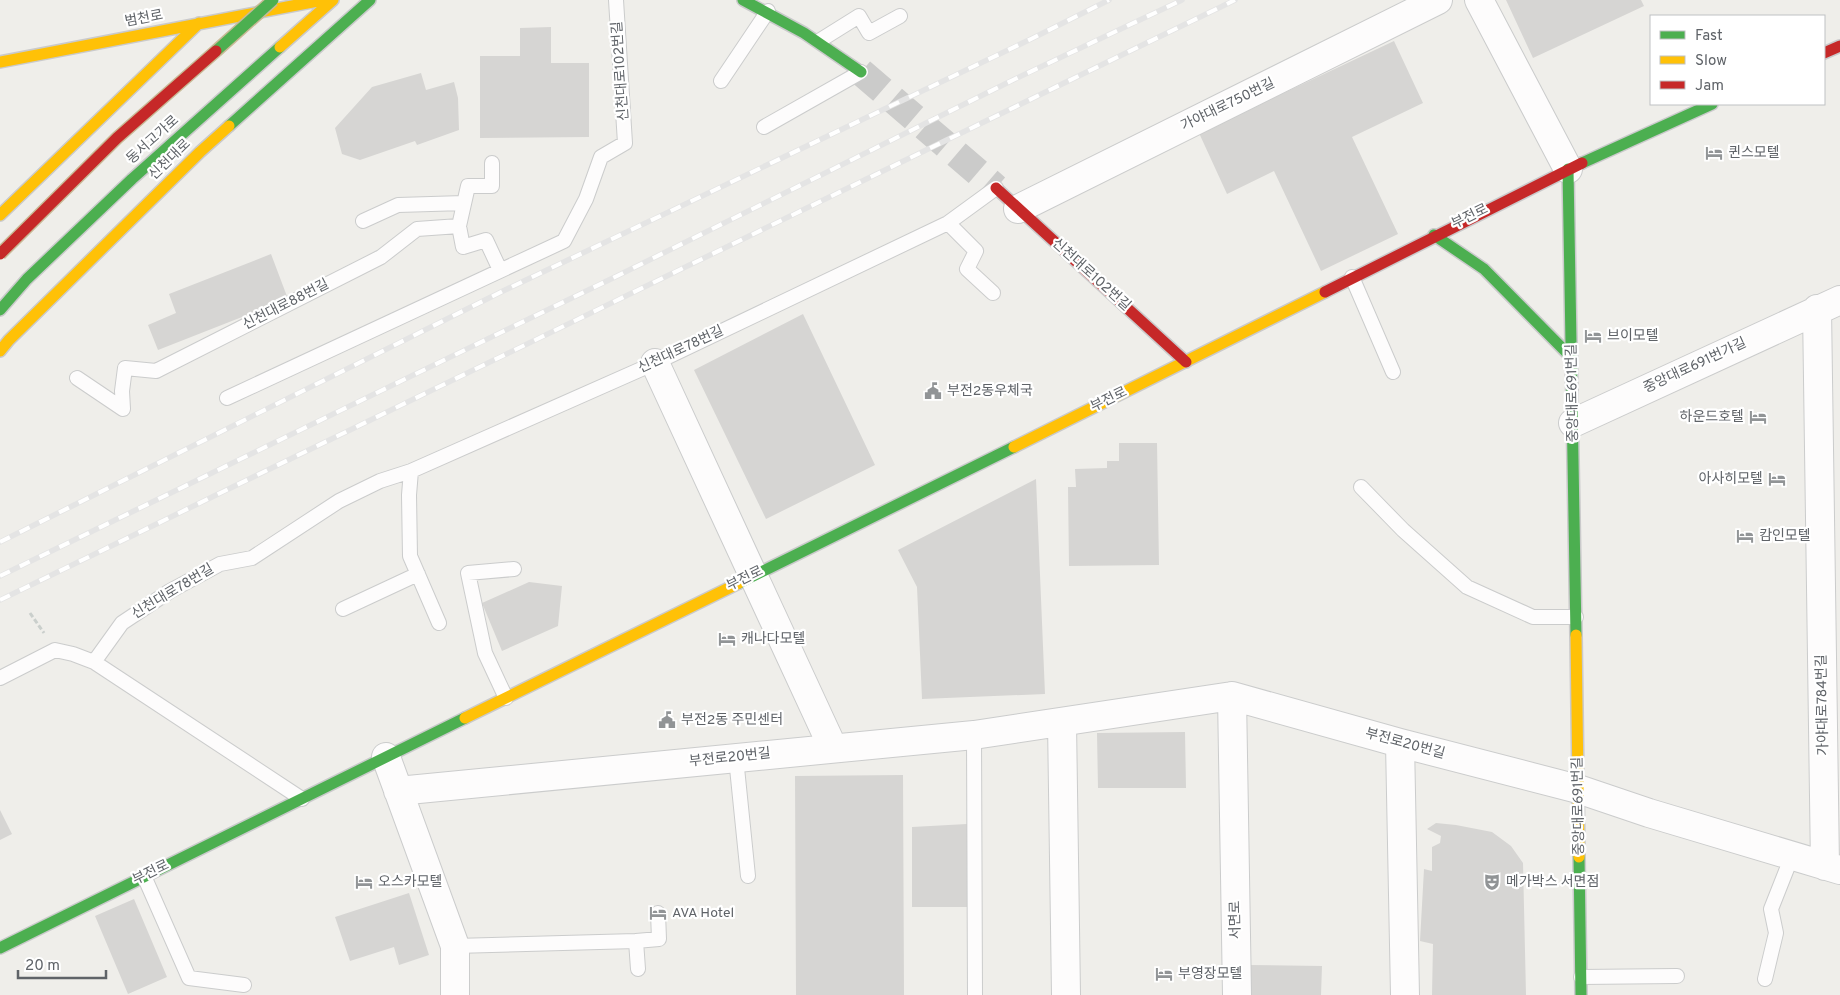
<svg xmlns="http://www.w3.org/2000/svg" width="1840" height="995" font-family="Overpass,'Noto Sans KR',sans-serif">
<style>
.building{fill:#d6d5d3}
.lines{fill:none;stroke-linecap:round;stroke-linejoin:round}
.secondary-tunnel{stroke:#cbcbca;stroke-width:28;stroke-dasharray:28 14;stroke-linecap:butt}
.lane-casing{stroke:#cbcccc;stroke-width:16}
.street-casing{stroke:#cbcccc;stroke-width:30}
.fast-casing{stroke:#cacacb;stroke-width:14}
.slow-casing{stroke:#cacacb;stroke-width:14}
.jam-casing{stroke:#cacacb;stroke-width:14}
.path{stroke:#cacfcc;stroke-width:3;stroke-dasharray:5 2.5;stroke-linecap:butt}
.lane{stroke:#fdfcfc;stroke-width:14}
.street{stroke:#fdfcfc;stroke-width:28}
.fast{stroke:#4caf50;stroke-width:11}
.slow{stroke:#ffc107;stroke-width:11}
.jam{stroke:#c62828;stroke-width:11}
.rail-casing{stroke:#e4e4e4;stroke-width:5.5}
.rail{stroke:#fff;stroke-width:4;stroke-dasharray:11;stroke-linecap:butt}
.fast-bridge-casing{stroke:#c8b996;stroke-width:14;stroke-linecap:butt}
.jam-bridge-casing{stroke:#c8b996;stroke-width:14;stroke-linecap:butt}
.fast-bridge{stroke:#4caf50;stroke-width:11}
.jam-bridge{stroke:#c62828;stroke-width:11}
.labels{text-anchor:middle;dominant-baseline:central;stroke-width:4.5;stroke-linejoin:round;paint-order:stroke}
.street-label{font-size:14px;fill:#5f6368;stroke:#fff}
.poi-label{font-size:14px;fill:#5f6368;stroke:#fff;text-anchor:start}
</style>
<rect width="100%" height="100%" fill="#efeeea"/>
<!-- building -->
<path class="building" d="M 1506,0 L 1641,0 L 1644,6 L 1533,58 Z
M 551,27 L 551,63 L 589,63 L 589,137 L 480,138 L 480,56 L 520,56 L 520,28 Z
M 1394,41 L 1423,103 L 1352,137 L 1398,234 L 1321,271 L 1274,171 L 1227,194 L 1199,133 Z
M 421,73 L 426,90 L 454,82 L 458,98 L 459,130 L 417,145 L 415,141 L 360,160 L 342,154 L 335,128 L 372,87 Z
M 271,254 L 288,299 L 158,350 L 148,325 L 176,313 L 169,294 Z
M 803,314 L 875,465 L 766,519 L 694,370 Z
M 1119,443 L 1157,443 L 1159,565 L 1069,566 L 1068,487 L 1076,487 L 1075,469 L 1107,468 L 1107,461 L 1119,461 Z
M 1036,479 L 1045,694 L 922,699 L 917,587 L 898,550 Z
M 529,582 L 562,586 L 558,626 L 502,651 L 482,603 Z
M 1185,732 L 1186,788 L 1098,788 L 1097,733 Z
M 903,775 L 904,995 L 796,995 L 795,776 Z
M 0,810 L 12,834 L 0,840 Z
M 1436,823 L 1456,825 L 1492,832 L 1511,846 L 1523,863 L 1526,995 L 1432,995 L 1433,944 L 1420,941 L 1424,869 L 1432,871 L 1432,847 L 1440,843 L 1441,836 L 1427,829 Z
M 967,824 L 967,907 L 912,907 L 912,827 Z
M 409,893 L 429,955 L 399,965 L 394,947 L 350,961 L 335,917 Z
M 134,899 L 167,977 L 128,994 L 95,916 Z
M 1249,965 L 1322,966 L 1321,995 L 1249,995 Z"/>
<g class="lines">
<!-- secondary-tunnel -->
<path class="secondary-tunnel" d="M 861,72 L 996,188"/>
<!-- lane casing -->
<g class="lane-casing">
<path id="lane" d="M 819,41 L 859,16 L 869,33 L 900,16
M 721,81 L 768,11
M 764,127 L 861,72
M 363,221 L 398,205 L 464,203
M 948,223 L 976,251 L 967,269 L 993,293
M 459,226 L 468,186 L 492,186 L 492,163
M 1352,277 L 1393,372
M 77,378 L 123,409 L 122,391 L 125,368 L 156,371 L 381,257 L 417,229 L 459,226 L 463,247 L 486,240 L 500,270
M 227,398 L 564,241 L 586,199 L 601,157 L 625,143 L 616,0
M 411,471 L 409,495 L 410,556 L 439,623
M 1361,487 L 1403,530 L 1467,587 L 1533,617 L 1576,617
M 343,609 L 418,574
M 94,662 L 122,623 L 170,591 L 220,564 L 252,558 L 339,501 L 380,481 L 411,471 L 655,363 L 948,223 L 996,188
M 0,678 L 55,650 L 73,654 L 94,662 L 302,799
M 506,698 L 485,653 L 468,573 L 514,569
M 974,735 L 975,995
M 736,758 L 748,876
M 144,876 L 189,978 L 244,985
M 455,946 L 636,941
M 638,969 L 636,941 L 659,939 L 658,913
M 1581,977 L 1677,976
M 1765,979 L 1776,933 L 1771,909 L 1792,856"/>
</g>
<!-- street casing -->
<g class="street-casing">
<path id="street" d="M 1479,0 L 1568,169
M 1018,209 L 1438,0
M 1817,309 L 1825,866
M 655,363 L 833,748
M 1573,423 L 1840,300
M 1232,696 L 1237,995
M 1062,722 L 1066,995
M 1400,743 L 1405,995
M 386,757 L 455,946 L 455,995
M 398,791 L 974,735 L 1232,696 L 1400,743 L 1578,789 L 1649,813 L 1840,870"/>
</g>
<!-- fast casing -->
<g class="fast-casing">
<path id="fast" d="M 743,0 L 804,33 L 861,72
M 229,126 L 370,0
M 1582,163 L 1712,104
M 1568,169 L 1576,635
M 1434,235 L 1484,269 L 1572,358
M 0,310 L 27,279 L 132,179 L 280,47
M 739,583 L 1014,447
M 1579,857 L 1581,995
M 0,948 L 465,718"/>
</g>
<!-- slow casing -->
<g class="slow-casing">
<path id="slow" d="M 280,47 L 333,0
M 0,62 L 323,0
M 0,215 L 199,23
M 0,351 L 9,340 L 200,152 L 229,126
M 1014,447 L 1325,292
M 1576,635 L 1579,857
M 465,718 L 739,583"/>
</g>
<!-- jam casing -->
<g class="jam-casing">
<path id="jam" d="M 1824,53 L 1840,46
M 996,188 L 1186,362
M 1325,292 L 1582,163"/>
</g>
<!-- path -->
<path class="path" d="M 30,613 L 44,633"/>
<!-- lane -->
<use href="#lane" class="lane"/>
<!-- street -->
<use href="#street" class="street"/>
<!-- fast -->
<use href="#fast" class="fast"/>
<!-- slow -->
<use href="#slow" class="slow"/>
<!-- jam -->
<use href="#jam" class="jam"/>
<!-- rail casing -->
<g class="rail-casing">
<path id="rail" d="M 0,542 L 503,291 L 1031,39 L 1109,0
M 0,576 L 615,277 L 1013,80 L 1182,0
M 0,600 L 1235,0"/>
</g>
<!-- rail -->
<use href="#rail" class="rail"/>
<!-- fast-bridge casing -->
<g class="fast-bridge-casing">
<path id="fast-bridge" d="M 216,51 L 273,0"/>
</g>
<!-- jam-bridge casing -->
<g class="jam-bridge-casing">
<path id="jam-bridge" d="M 0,254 L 117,138 L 216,51"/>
</g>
<!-- fast-bridge -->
<use href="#fast-bridge" class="fast-bridge"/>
<!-- jam-bridge -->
<use href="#jam-bridge" class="jam-bridge"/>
</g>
<!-- icons -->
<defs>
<g id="hotel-bare" transform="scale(1.35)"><path d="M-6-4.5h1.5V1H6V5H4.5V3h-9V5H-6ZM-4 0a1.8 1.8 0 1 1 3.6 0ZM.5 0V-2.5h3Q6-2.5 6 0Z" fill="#919496" stroke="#fff" stroke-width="2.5" paint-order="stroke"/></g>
<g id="civic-bare" transform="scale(1.35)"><path d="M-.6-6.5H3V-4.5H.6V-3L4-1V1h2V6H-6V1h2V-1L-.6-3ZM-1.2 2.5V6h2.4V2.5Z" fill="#919496" stroke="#fff" stroke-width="2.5" paint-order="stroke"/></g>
<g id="theatre-bare" transform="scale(1.35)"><path d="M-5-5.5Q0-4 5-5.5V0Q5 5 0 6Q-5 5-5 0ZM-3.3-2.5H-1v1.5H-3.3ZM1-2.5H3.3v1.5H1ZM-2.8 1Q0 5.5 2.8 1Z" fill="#919496" stroke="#fff" stroke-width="2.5" paint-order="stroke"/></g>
</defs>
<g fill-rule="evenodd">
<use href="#hotel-bare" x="1714" y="153"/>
<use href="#hotel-bare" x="1593" y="336"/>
<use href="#civic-bare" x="933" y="391"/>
<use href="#hotel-bare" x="1758" y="417"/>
<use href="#hotel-bare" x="1777" y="479"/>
<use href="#hotel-bare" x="1745" y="536"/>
<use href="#hotel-bare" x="727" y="639"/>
<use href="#civic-bare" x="667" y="720"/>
<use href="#hotel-bare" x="364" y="882"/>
<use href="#theatre-bare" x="1492" y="882"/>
<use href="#hotel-bare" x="658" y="913"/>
<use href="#hotel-bare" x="1164" y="974"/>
</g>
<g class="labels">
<!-- street labels -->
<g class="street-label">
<text transform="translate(144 19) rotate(-11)">범천로</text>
<text transform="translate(621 71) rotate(-94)">신천대로102번길</text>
<text transform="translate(1228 105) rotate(-26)">가야대로750번길</text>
<text transform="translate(153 140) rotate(-42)">동서고가로</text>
<text transform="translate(170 160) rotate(-44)">신천대로</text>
<text transform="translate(1470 217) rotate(-26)">부전로</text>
<text transform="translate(1091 275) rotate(42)">신천대로102번길</text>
<text transform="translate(286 305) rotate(-27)">신천대로88번길</text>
<text transform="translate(681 350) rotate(-25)">신천대로78번길</text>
<text transform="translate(1695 366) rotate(-25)">중앙대로691번가길</text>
<text transform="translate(1573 393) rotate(-91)">중앙대로691번길</text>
<text transform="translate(1109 400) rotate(-26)">부전로</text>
<text transform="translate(745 579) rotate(-26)">부전로</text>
<text transform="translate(173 592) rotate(-31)">신천대로78번길</text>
<text transform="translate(1823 705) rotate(-91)">가야대로784번길</text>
<text transform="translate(1405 744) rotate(15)">부전로20번길</text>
<text transform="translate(730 758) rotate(-6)">부전로20번길</text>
<text transform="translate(1579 806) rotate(-91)">중앙대로691번길</text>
<text transform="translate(151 873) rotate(-26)">부전로</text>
<text transform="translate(1236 920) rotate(-91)">서면로</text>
</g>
<!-- poi labels -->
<g class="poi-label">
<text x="1728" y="153">퀸스모텔</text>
<text x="1607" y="336">브이모텔</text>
<text x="947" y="391">부전2동우체국</text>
<text x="1744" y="417" text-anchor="end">하운드호텔</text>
<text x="1763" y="479" text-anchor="end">아사히모텔</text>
<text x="1759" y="536">캄인모텔</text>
<text x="741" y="639">캐나다모텔</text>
<text x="681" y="720">부전2동 주민센터</text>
<text x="378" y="882">오스카모텔</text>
<text x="1506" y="882">메가박스 서면점</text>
<text x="672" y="913">AVA Hotel</text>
<text x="1178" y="974">부영장모텔</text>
</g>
</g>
<!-- legend -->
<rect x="1650" y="15" width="175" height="90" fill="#ffffff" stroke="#bfc1c3"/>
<rect x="1660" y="31" width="25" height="8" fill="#4caf50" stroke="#bfc1c3"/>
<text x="1695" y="40" font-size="15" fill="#5f6368">Fast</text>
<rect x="1660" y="56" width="25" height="8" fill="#ffc107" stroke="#bfc1c3"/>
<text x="1695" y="65" font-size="15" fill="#5f6368">Slow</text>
<rect x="1660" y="81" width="25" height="8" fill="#c62828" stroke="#bfc1c3"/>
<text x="1695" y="90" font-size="15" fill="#5f6368">Jam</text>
<!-- scale -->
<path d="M18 970v8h88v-8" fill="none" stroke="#5f6368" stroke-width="2.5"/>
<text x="25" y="970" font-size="15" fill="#5f6368" stroke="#ffffff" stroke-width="4" paint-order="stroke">20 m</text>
</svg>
